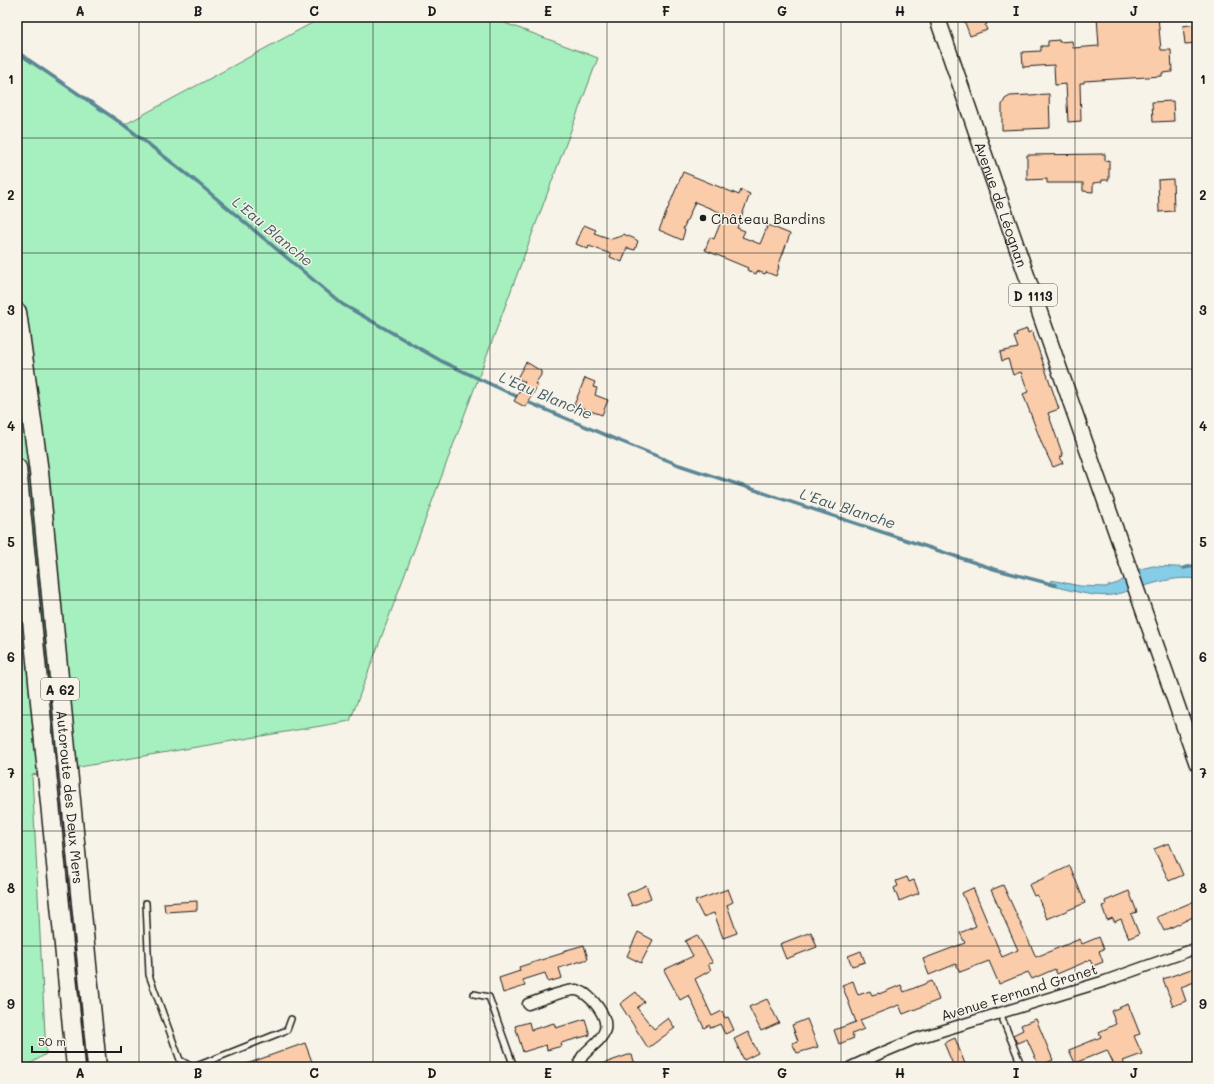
<svg xmlns="http://www.w3.org/2000/svg" width="1214" height="1084" font-family="Mali,sans-serif">
<style>
.green{fill:#a6efbe;stroke:#61866d}
.water{fill:#85cce6;stroke:#5b8695}
.lines{fill:none;stroke-linecap:round;stroke-linejoin:round}
.stream{stroke:#5b8695;stroke-width:3.5}
.building{fill:#fbccaa;stroke:#1c1c1c}
.service-casing{stroke:#1c1c1c;stroke-width:8}
.minor-casing{stroke:#1c1c1c;stroke-width:13}
.primary-casing{stroke:#1c1c1c;stroke-width:18}
.motorway-casing{stroke:#1c1c1c;stroke-width:21}
.service{stroke:#f7f3e8;stroke-width:5}
.minor{stroke:#f7f3e8;stroke-width:10}
.primary{stroke:#f7f3e8;stroke-width:15}
.motorway{stroke:#f7f3e8;stroke-width:18}
.grid{fill:none;stroke:#1c1c1c;stroke-width:1;stroke-opacity:0.55}
.poi-dot{fill:#1c1c1c;stroke:#f7f3e8;stroke-width:1.5}
.labels{text-anchor:middle;dominant-baseline:central;stroke-width:3;stroke-linejoin:round;paint-order:stroke}
.shield{fill:#f7f3e8;stroke:#5e5c59;stroke-width:1}
.shield-label{font-size:13px;font-weight:bold;fill:#1c1c1c}
.street-label{font-size:14px;fill:#1c1c1c;stroke:#f7f3e8}
.poi-label{font-size:14px;fill:#1c1c1c;stroke:#f7f3e8;text-anchor:start}
.water-label{font-size:15px;font-style:italic;fill:#415a63;stroke:#f7f3e8}
.neatline{fill:none;stroke:#1c1c1c;stroke-width:1.5}
.grid-label{font-size:13px;text-anchor:middle;font-weight:bold;fill:#1c1c1c}
</style>
<rect width="100%" height="100%" fill="#f7f3e8"/>
<filter id="ink" filterUnits="userSpaceOnUse"><feTurbulence type="fractalNoise" baseFrequency=".025" numOctaves="2"/><feDisplacementMap in="SourceGraphic" scale="8" xChannelSelector="R" yChannelSelector="G"/><feConvolveMatrix kernelMatrix="1 2 1 2 8 2 1 2 1" color-interpolation-filters="sRGB"/></filter>
<g filter="url(#ink)">
<!-- green -->
<path class="green" d="M 323,17 L 489,17 L 598,58 L 350,721 L 32,775 L 46,1054 L 25,1067 L 17,1067 L 17,52 L 124,125 Z"/>
<!-- water -->
<path class="water" d="M 1153,566 L 1197,568 L 1197,579 C 1167,575 1141,589 1112,595 C 1094,598 1067,589 1048,585 L 1050,584 L 1051,580 L 1080,586 L 1105,587 L 1118,583 L 1140,569 Z"/>
<g class="lines">
<!-- stream -->
<path class="stream" d="M 17,52 L 124,125 L 198,183 L 342,304 L 443,362 L 520,398
M 525,401 L 615,439 L 679,465 L 994,569 L 1055,585
M 1184,568 L 1197,565"/>
</g>
<!-- building -->
<path class="building" d="M 972,17 L 985,17 L 987,24 L 985,25 L 987,30 L 970,36 L 964,20 Z
M 1097,17 L 1158,17 L 1161,50 L 1171,50 L 1172,72 L 1162,73 L 1162,76 L 1084,81 L 1084,83 L 1080,83 L 1081,121 L 1068,122 L 1066,84 L 1055,85 L 1054,65 L 1023,67 L 1022,52 L 1041,51 L 1041,46 L 1048,46 L 1048,41 L 1059,40 L 1059,42 L 1072,41 L 1073,48 L 1099,46 Z
M 1197,24 L 1197,43 L 1185,44 L 1183,26 Z
M 1049,94 L 1050,128 L 1002,130 L 1002,105 L 1005,99 L 1010,96 Z
M 1173,101 L 1174,121 L 1153,122 L 1152,102 Z
M 1105,154 L 1105,161 L 1109,160 L 1109,180 L 1102,180 L 1102,182 L 1093,183 L 1093,192 L 1083,191 L 1083,183 L 1047,183 L 1047,179 L 1027,180 L 1027,155 Z
M 683,172 L 739,195 L 741,190 L 750,194 L 737,228 L 745,231 L 742,237 L 760,244 L 768,225 L 790,234 L 778,267 L 779,267 L 776,276 L 766,272 L 765,274 L 757,271 L 756,274 L 747,270 L 748,268 L 705,250 L 710,237 L 714,239 L 724,214 L 695,202 L 683,229 L 685,230 L 682,240 L 659,230 Z
M 1173,179 L 1174,211 L 1159,212 L 1158,180 Z
M 584,225 L 596,230 L 594,233 L 611,239 L 622,236 L 623,234 L 633,238 L 638,241 L 635,250 L 627,248 L 622,262 L 610,257 L 611,254 L 589,246 L 588,249 L 576,244 Z
M 1027,329 L 1028,333 L 1032,331 L 1059,409 L 1048,413 L 1063,456 L 1060,457 L 1063,463 L 1053,467 L 1042,444 L 1023,394 L 1028,392 L 1021,372 L 1013,375 L 1008,359 L 1002,361 L 1000,352 L 1018,348 L 1014,337 L 1017,336 L 1016,333 Z
M 526,362 L 541,371 L 541,375 L 535,384 L 538,385 L 525,407 L 514,401 L 525,382 L 517,378 Z
M 585,378 L 595,382 L 593,387 L 597,388 L 595,395 L 608,400 L 602,415 L 574,405 Z
M 1169,843 L 1183,875 L 1169,881 L 1154,849 Z
M 1070,866 L 1085,903 L 1047,919 L 1037,895 L 1034,896 L 1029,885 Z
M 907,877 L 909,882 L 914,880 L 919,893 L 899,901 L 894,888 L 898,886 L 896,881 Z
M 646,885 L 651,898 L 632,906 L 627,894 Z
M 1003,885 L 1036,957 L 1080,939 L 1082,944 L 1099,937 L 1104,949 L 1099,951 L 1103,962 L 1093,966 L 1090,960 L 1057,974 L 1055,969 L 1032,979 L 1028,972 L 999,984 L 989,961 L 960,972 L 956,964 L 929,975 L 923,959 L 965,943 L 960,933 L 976,926 L 962,893 L 973,888 L 1002,957 L 1018,950 L 991,890 Z
M 728,889 L 733,902 L 727,905 L 737,933 L 723,938 L 714,913 L 703,917 L 695,901 Z
M 1129,891 L 1137,912 L 1131,914 L 1139,934 L 1129,938 L 1121,919 L 1114,922 L 1113,918 L 1107,920 L 1102,906 L 1106,905 L 1105,901 Z
M 1197,900 L 1197,915 L 1164,931 L 1157,917 Z
M 197,901 L 197,910 L 165,912 L 164,903 Z
M 638,932 L 653,940 L 641,963 L 627,956 Z
M 811,932 L 817,947 L 786,959 L 780,944 Z
M 697,935 L 713,963 L 708,964 L 711,970 L 695,979 L 712,1016 L 722,1011 L 725,1018 L 728,1017 L 734,1030 L 725,1034 L 720,1024 L 711,1028 L 709,1025 L 704,1028 L 689,995 L 680,1000 L 664,970 L 693,956 L 685,941 Z
M 584,945 L 588,959 L 559,968 L 562,978 L 548,982 L 545,973 L 523,980 L 525,986 L 503,993 L 499,978 L 520,971 L 519,967 L 563,953 L 563,951 Z
M 861,951 L 865,962 L 852,966 L 848,956 Z
M 1197,967 L 1197,981 L 1181,987 L 1186,1001 L 1173,1006 L 1163,979 Z
M 853,981 L 858,995 L 870,991 L 872,995 L 879,993 L 879,994 L 901,985 L 904,992 L 932,981 L 939,1000 L 903,1014 L 899,1005 L 860,1020 L 864,1029 L 852,1034 L 854,1038 L 839,1044 L 834,1030 L 856,1022 L 842,985 Z
M 636,992 L 644,1002 L 637,1008 L 654,1029 L 668,1018 L 675,1028 L 648,1048 L 620,1004 Z
M 767,999 L 779,1023 L 761,1031 L 749,1007 Z
M 1128,1004 L 1140,1034 L 1134,1036 L 1142,1054 L 1123,1061 L 1126,1067 L 1115,1067 L 1107,1050 L 1075,1063 L 1069,1050 L 1101,1037 L 1099,1032 L 1116,1024 L 1111,1011 Z
M 585,1019 L 590,1035 L 561,1043 L 562,1046 L 547,1050 L 546,1045 L 523,1052 L 515,1026 L 529,1022 L 531,1030 L 554,1023 L 556,1028 Z
M 807,1019 L 818,1047 L 797,1053 L 792,1043 L 798,1041 L 792,1025 Z
M 1036,1019 L 1053,1060 L 1039,1066 L 1027,1039 L 1017,1043 L 1013,1035 L 1023,1030 L 1021,1025 Z
M 748,1032 L 758,1053 L 744,1060 L 734,1039 Z
M 955,1038 L 965,1064 L 958,1067 L 954,1067 L 944,1043 Z
M 305,1043 L 314,1067 L 242,1067 L 241,1066 Z
M 628,1055 L 632,1055 L 636,1067 L 599,1067 L 599,1065 Z"/>
<g class="lines">
<!-- service casing -->
<g class="service-casing">
<path id="service" d="M 146,903 L 149,975 L 180,1060 L 192,1067
M 474,994 L 489,997 L 514,1067
M 1000,1013 L 1022,1067
M 194,1067 L 287,1030 L 291,1019"/>
</g>
<!-- minor casing -->
<g class="minor-casing">
<path id="minor" d="M 528,1004 C 540,1000 566,989 576,990 C 584,991 589,997 594,1002 C 627,1041 578,1044 579,1067
M 851,1067 L 879,1054 L 915,1039 L 1105,981 L 1197,948"/>
</g>
<!-- primary casing -->
<g class="primary-casing">
<g id="primary">
<path id="s1" d="M 937,17 L 981,145 L 1197,763"/>
</g>
</g>
<!-- motorway casing -->
<g class="motorway-casing">
<g id="motorway">
<path id="s2" d="M 17,312 L 39,472 L 97,1067"/>
<path d="M 17,468 L 76,1067"/>
</g>
</g>
<!-- service -->
<use href="#service" class="service"/>
<!-- minor -->
<use href="#minor" class="minor"/>
<!-- primary -->
<use href="#primary" class="primary"/>
<!-- motorway -->
<use href="#motorway" class="motorway"/>
</g>
</g>
<!-- grid -->
<path class="grid" d="M 139,17 L 139,1067M 256,17 L 256,1067M 373,17 L 373,1067M 490,17 L 490,1067M 607,17 L 607,1067M 724,17 L 724,1067M 841,17 L 841,1067M 958,17 L 958,1067M 1075,17 L 1075,1067M 17,138 L 1197,138M 17,253 L 1197,253M 17,369 L 1197,369M 17,484 L 1197,484M 17,600 L 1197,600M 17,715 L 1197,715M 17,831 L 1197,831M 17,946 L 1197,946"/>
<!-- markers -->
<circle class="poi-dot" cx="703" cy="218" r="4"/>
<g class="labels">
<!-- shield labels -->
<g class="shield">
<rect x="1009" y="284" width="48" height="22" rx="3"/>
<rect x="41" y="678" width="38" height="22" rx="3"/>
</g>
<g class="shield-label">
<text x="1033" y="295">D 1113</text>
<text x="60" y="689">A 62</text>
</g>
<!-- street labels -->
<g class="street-label">
<text stroke="none"><textPath href="#s1" startOffset="198">Avenue de Léognan</textPath></text>
<text stroke="none"><textPath href="#s2" startOffset="488">Autoroute des Deux Mers</textPath></text>
<text transform="translate(1019 992) rotate(-17)">Avenue Fernand Granet</text>
</g>
<!-- poi labels -->
<g class="poi-label">
<text x="711" y="218">Château Bardins</text>
</g>
<!-- water labels -->
<g class="water-label">
<text transform="translate(273 231) rotate(40)">L'Eau Blanche</text>
<text transform="translate(546 395) rotate(23)">L'Eau Blanche</text>
<text transform="translate(848 508) rotate(18)">L'Eau Blanche</text>
</g>
</g>
<!-- margin -->
<rect width="1214" height="1084" fill="none" stroke="#f7f3e8" stroke-width="44"/>
<!-- scale -->
<path d="M32 1046v6h89v-6" fill="none" stroke="#1c1c1c" stroke-width="2"/>
<text x="38" y="1046" font-size="12" fill="#1c1c1c" stroke="#f7f3e8" stroke-width="3" paint-order="stroke">50 m</text>
<rect x="22" y="22" width="1170" height="1040" class="neatline"/>
<g class="grid-label">
<text x="80" y="16">A</text>
<text x="198" y="16">B</text>
<text x="314" y="16">C</text>
<text x="432" y="16">D</text>
<text x="548" y="16">E</text>
<text x="666" y="16">F</text>
<text x="782" y="16">G</text>
<text x="900" y="16">H</text>
<text x="1016" y="16">I</text>
<text x="1134" y="16">J</text>
<text x="11" y="84">1</text>
<text x="1203" y="84">1</text>
<text x="11" y="200">2</text>
<text x="1203" y="200">2</text>
<text x="11" y="315">3</text>
<text x="1203" y="315">3</text>
<text x="11" y="431">4</text>
<text x="1203" y="431">4</text>
<text x="11" y="547">5</text>
<text x="1203" y="547">5</text>
<text x="11" y="662">6</text>
<text x="1203" y="662">6</text>
<text x="11" y="778">7</text>
<text x="1203" y="778">7</text>
<text x="11" y="893">8</text>
<text x="1203" y="893">8</text>
<text x="11" y="1009">9</text>
<text x="1203" y="1009">9</text>
<text x="80" y="1078">A</text>
<text x="198" y="1078">B</text>
<text x="314" y="1078">C</text>
<text x="432" y="1078">D</text>
<text x="548" y="1078">E</text>
<text x="666" y="1078">F</text>
<text x="782" y="1078">G</text>
<text x="900" y="1078">H</text>
<text x="1016" y="1078">I</text>
<text x="1134" y="1078">J</text>
</g>
</svg>
